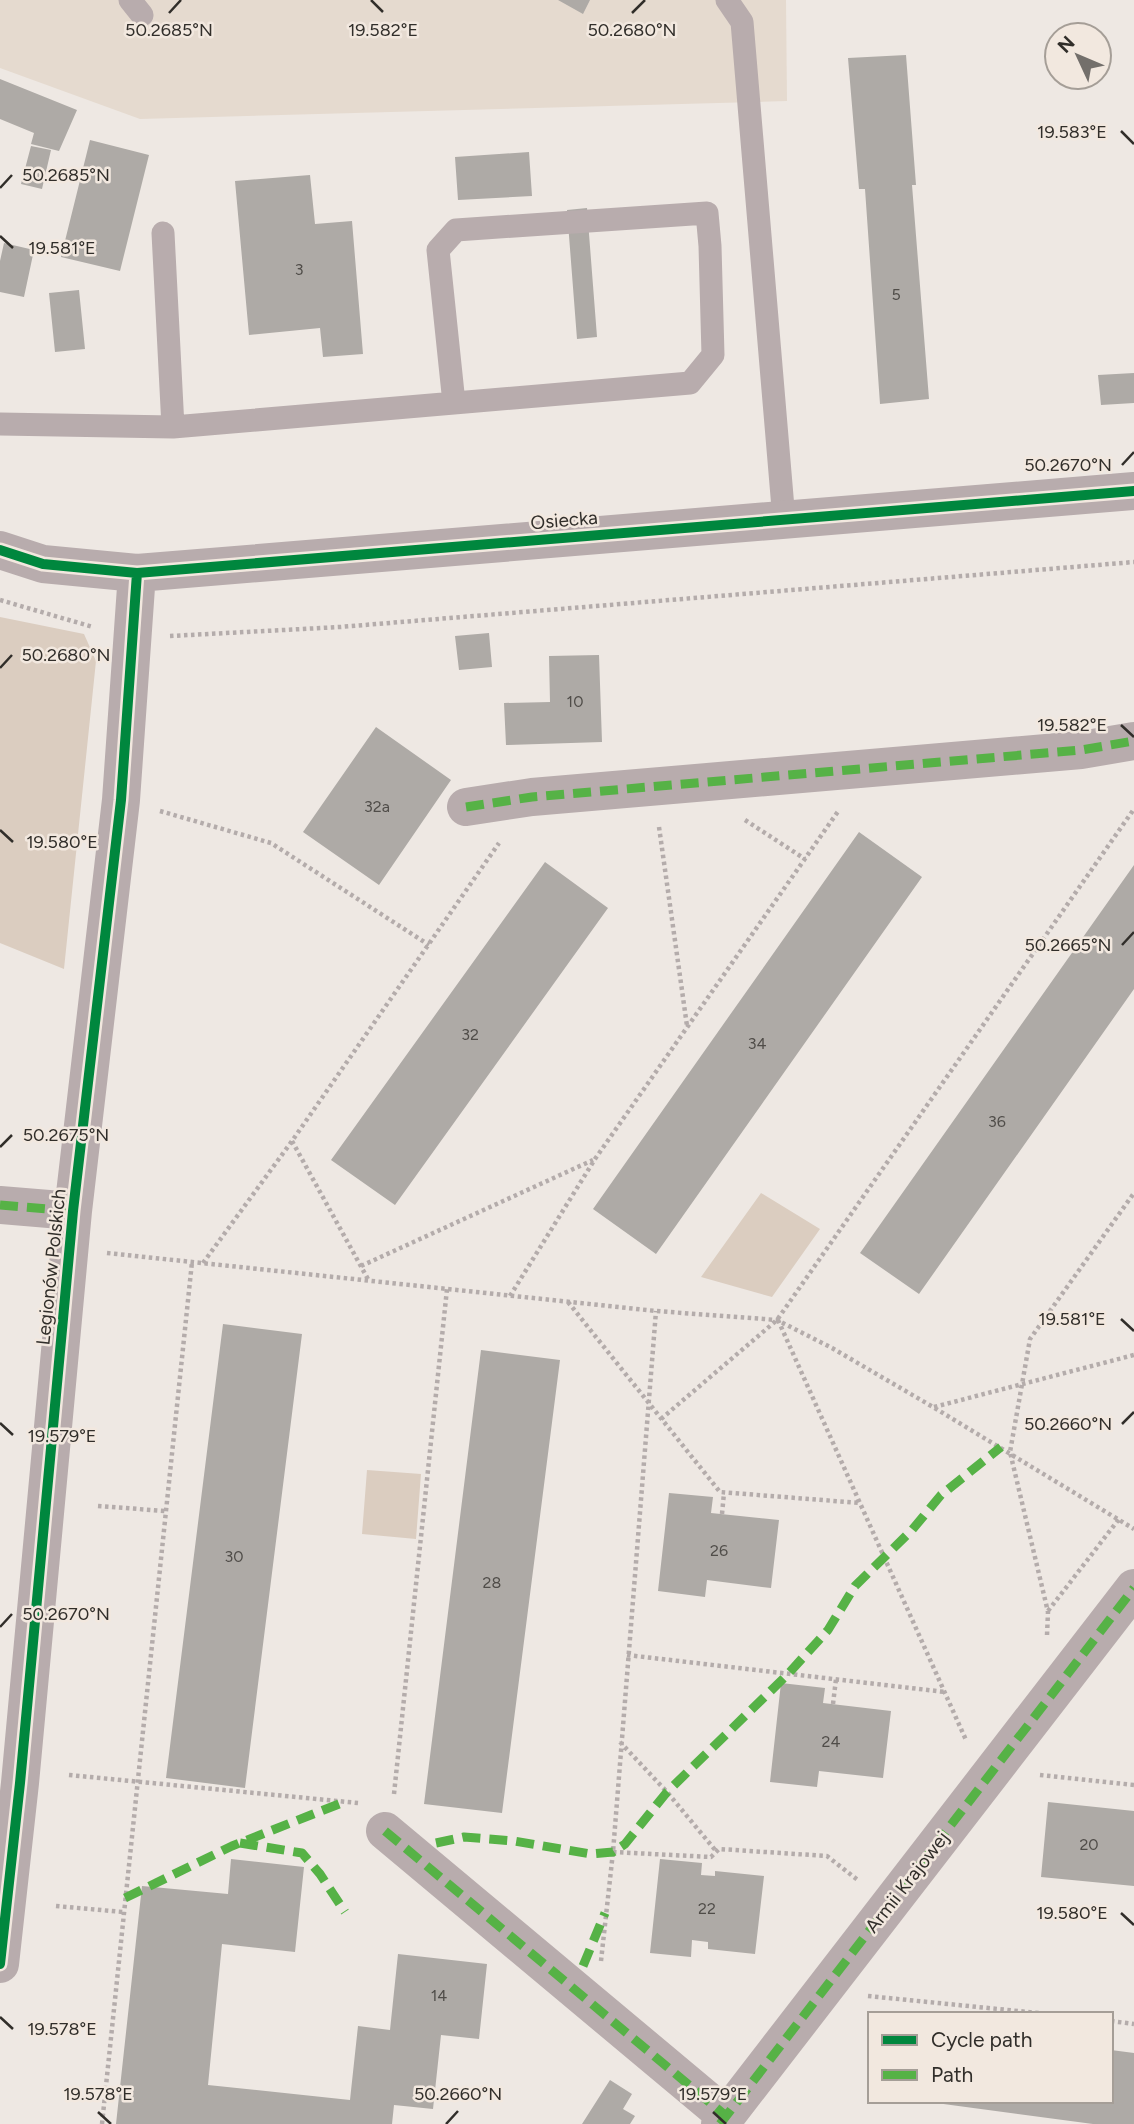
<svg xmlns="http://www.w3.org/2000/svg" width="1134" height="2124" font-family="Figtree,sans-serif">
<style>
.built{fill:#e5dacf}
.green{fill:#dbcdc0}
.building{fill:#aeaaa6}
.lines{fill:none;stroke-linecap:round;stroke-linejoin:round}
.path{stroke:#b4acab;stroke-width:4.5;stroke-dasharray:3.5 3.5;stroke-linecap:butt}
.lane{stroke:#b8acad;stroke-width:23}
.street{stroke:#b8acad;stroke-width:38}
.quiet{stroke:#56b246;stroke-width:9;stroke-dasharray:18 9;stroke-linecap:butt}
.cycleway-casing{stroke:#f2e8df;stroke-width:15}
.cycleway{stroke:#00873e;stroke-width:10}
.ticks{fill:none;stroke:#312e2a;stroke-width:2.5}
.labels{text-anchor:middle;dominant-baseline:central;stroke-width:5;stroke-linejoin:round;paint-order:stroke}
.number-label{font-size:16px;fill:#504d49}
.street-label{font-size:19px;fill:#312e2a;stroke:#f2e8df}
.ticks-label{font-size:18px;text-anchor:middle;fill:#312e2a;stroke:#f2e8df;stroke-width:5;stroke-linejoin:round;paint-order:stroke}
</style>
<rect width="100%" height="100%" fill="#eee8e3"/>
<!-- built -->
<path class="built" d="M 0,0 L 786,0 L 787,101 L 140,119 L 0,68 Z"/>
<!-- green -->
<path class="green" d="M 0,617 L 84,634 L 96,661 L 64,969 L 0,943 Z
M 761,1193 L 820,1229 L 772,1297 L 701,1277 Z
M 367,1470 L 421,1474 L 416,1539 L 362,1534 Z"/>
<!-- building -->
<path class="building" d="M 558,0 L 590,0 L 583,14 Z
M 906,55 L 916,185 L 912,185 L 929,399 L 880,404 L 865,189 L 859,189 L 848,58 Z
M 0,79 L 77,110 L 59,151 L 31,144 L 34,133 L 0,119 Z
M 90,140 L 149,155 L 120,271 L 61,257 Z
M 31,146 L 51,150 L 42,189 L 21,184 Z
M 529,152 L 532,196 L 458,200 L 455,157 Z
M 310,175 L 315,224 L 352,221 L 363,354 L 323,357 L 320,328 L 249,335 L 235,181 Z
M 587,208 L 597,337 L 577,339 L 567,210 Z
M 4,243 L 34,250 L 24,297 L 0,292 L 0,261 Z
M 79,290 L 85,349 L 55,352 L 49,293 Z
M 1134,373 L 1134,403 L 1101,405 L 1098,375 Z
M 489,633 L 492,667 L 459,670 L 455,636 Z
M 599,655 L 602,742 L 506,745 L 504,703 L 550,702 L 549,656 Z
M 376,727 L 451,780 L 379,885 L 303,832 Z
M 859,832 L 922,877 L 656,1254 L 593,1209 Z
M 545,862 L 608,908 L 395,1205 L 331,1160 Z
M 1134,865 L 1134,989 L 919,1294 L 860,1253 Z
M 223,1324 L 302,1334 L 245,1788 L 166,1778 Z
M 481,1350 L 560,1360 L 502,1813 L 424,1804 Z
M 669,1493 L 713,1497 L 711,1513 L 779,1520 L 771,1588 L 707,1580 L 705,1597 L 658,1591 Z
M 781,1683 L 825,1688 L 823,1703 L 891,1711 L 883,1778 L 819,1771 L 817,1787 L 770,1782 Z
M 1048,1802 L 1134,1811 L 1134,1886 L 1041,1877 Z
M 231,1859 L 304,1867 L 295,1952 L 222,1944 L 208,2085 L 350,2100 L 358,2026 L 390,2030 L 398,1954 L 487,1964 L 479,2039 L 441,2035 L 433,2109 L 394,2105 L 392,2124 L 116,2124 L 142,1886 L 228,1894 Z
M 660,1859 L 702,1863 L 701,1875 L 715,1876 L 715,1871 L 764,1876 L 755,1954 L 708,1949 L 708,1942 L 692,1940 L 691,1957 L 650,1953 Z
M 1111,2050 L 1134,2053 L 1134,2124 L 1093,2124 L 936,2103 L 1111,2101 Z
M 610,2080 L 632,2094 L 623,2109 L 635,2116 L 630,2124 L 582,2124 Z"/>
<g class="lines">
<!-- path -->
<path class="path" d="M 0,600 L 93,627
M 170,636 L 340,627 L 1134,562
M 160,811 L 271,843 L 429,945
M 745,820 L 805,859
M 659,827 L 687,1026
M 292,1141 L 369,1281
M 107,1253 L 656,1311 L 777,1320 L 832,1348 L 933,1407 L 1134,1529
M 203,1263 L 292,1141 L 499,843
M 361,1266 L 593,1160
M 510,1296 L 595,1159 L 839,810
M 568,1302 L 720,1492 L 860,1503
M 778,1320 L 966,1740
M 934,1407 L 1134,1355
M 661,1419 L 777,1320 L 1134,809
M 98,1506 L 165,1511
M 722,1514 L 724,1493
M 1048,1611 L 1119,1519
M 1047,1635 L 1048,1612 L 1010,1452 L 1030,1339 L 1134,1193
M 627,1655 L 945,1692
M 833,1704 L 836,1679
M 620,1742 L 667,1792 L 716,1851
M 69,1775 L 358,1803
M 1040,1775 L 1134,1785
M 394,1794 L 447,1289
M 613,1852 L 711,1857 L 719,1849 L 827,1856 L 859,1881
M 56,1906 L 123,1912
M 601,1961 L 613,1852 L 656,1311
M 868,1996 L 1048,2014
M 1111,2021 L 1134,2024
M 102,2124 L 192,1262"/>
<!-- lane -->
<path class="lane" d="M 130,0 L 142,15
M 727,0 L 742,22 L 784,520
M 163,233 L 173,427
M 0,424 L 173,427 L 690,383 L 713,355 L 710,246 L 707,213 L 456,230 L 438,250 L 454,403"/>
<!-- street -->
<path class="street" d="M 0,550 L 43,564 L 137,573 L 1134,491
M 466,807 L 532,797 L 1081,750 L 1134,741
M 0,1205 L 73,1211
M 385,1831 L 726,2116
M 0,1964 L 20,1783 L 73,1211 L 121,800 L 137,573
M 720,2124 L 1134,1588"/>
<!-- quiet -->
<path class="quiet" d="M 466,807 L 532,797 L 1081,750 L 1134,741
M 0,1205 L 73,1211
M 385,1831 L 726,2116
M 240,1843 L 302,1853 L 320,1874 L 345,1912
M 436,1843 L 464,1837 L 514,1841 L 591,1854 L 613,1852 L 625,1844 L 667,1792 L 788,1674 L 828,1630 L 855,1586 L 912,1530 L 941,1495 L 1001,1447
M 125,1898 L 232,1846 L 344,1802
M 583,1966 L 605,1913
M 720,2124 L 1134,1588"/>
<!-- cycleway casing -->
<g class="cycleway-casing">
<path id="cycleway" d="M 0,550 L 43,564 L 137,573 L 1134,491
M 0,1964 L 20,1783 L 73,1211 L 121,800 L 137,573"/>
</g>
<!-- cycleway -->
<use href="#cycleway" class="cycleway"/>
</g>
<!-- ticks -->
<path class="ticks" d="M 371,0 L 383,12M 169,13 L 181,0M 632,13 L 645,0M 1121,131 L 1134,144M 0,188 L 12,175M 0,236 L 13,248M 1122,465 L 1134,452M 0,668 L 12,655M 1121,725 L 1134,737M 0,830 L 13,842M 1122,945 L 1134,932M 0,1147 L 12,1135M 1121,1319 L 1134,1331M 0,1423 L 13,1435M 1122,1424 L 1134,1412M 0,1627 L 12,1614M 1121,1913 L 1134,1925M 0,2017 L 13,2029M 98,2112 L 111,2124M 713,2112 L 726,2124M 446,2124 L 458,2111"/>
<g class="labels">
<!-- number labels -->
<g class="number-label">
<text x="299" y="269">3</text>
<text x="896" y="294">5</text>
<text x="575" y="701">10</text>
<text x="377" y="806">32a</text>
<text x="470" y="1034">32</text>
<text x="757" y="1043">34</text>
<text x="997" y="1121">36</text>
<text x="719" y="1550">26</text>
<text x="234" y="1556">30</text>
<text x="492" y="1582">28</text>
<text x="831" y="1741">24</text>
<text x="1089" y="1844">20</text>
<text x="707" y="1908">22</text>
<text x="439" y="1995">14</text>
</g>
<!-- street labels -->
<g class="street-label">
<text transform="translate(564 520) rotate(-5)">Osiecka</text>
<text transform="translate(51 1267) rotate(-84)">Legionów Polskich</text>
<text transform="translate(907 1882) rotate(-52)">Armii Krajowej</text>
</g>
</g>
<g class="ticks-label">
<text x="383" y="36">19.582°E</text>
<text x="169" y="36">50.2685°N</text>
<text x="632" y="36">50.2680°N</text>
<text x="1072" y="138">19.583°E</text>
<text x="66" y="181">50.2685°N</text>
<text x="62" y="254">19.581°E</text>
<text x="1068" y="471">50.2670°N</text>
<text x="66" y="661">50.2680°N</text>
<text x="1072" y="731">19.582°E</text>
<text x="62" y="848">19.580°E</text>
<text x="1068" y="951">50.2665°N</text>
<text x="66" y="1141">50.2675°N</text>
<text x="1072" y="1325">19.581°E</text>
<text x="1068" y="1430">50.2660°N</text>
<text x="62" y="1442">19.579°E</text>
<text x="66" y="1620">50.2670°N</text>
<text x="1072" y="1919">19.580°E</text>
<text x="62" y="2035">19.578°E</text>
<text x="458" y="2100">50.2660°N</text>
<text x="98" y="2100">19.578°E</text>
<text x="713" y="2100">19.579°E</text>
</g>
<!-- legend -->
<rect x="868" y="2012" width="245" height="91" fill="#f2e8df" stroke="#a59e97" stroke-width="2"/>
<rect x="882" y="2035" width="35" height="10" fill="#00873e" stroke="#a59e97" stroke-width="2"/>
<text x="931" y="2047" font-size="21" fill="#312e2a">Cycle path</text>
<rect x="882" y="2070" width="35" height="10" fill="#56b246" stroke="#a59e97" stroke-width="2"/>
<text x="931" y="2082" font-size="21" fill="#312e2a">Path</text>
<!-- north arrow -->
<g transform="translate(1078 56) rotate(314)"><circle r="33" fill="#f2e8df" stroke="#a59e97" stroke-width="2"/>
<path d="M0-5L12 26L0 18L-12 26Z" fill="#736f6b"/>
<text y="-10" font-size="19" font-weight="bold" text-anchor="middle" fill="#312e2a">N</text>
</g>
</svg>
